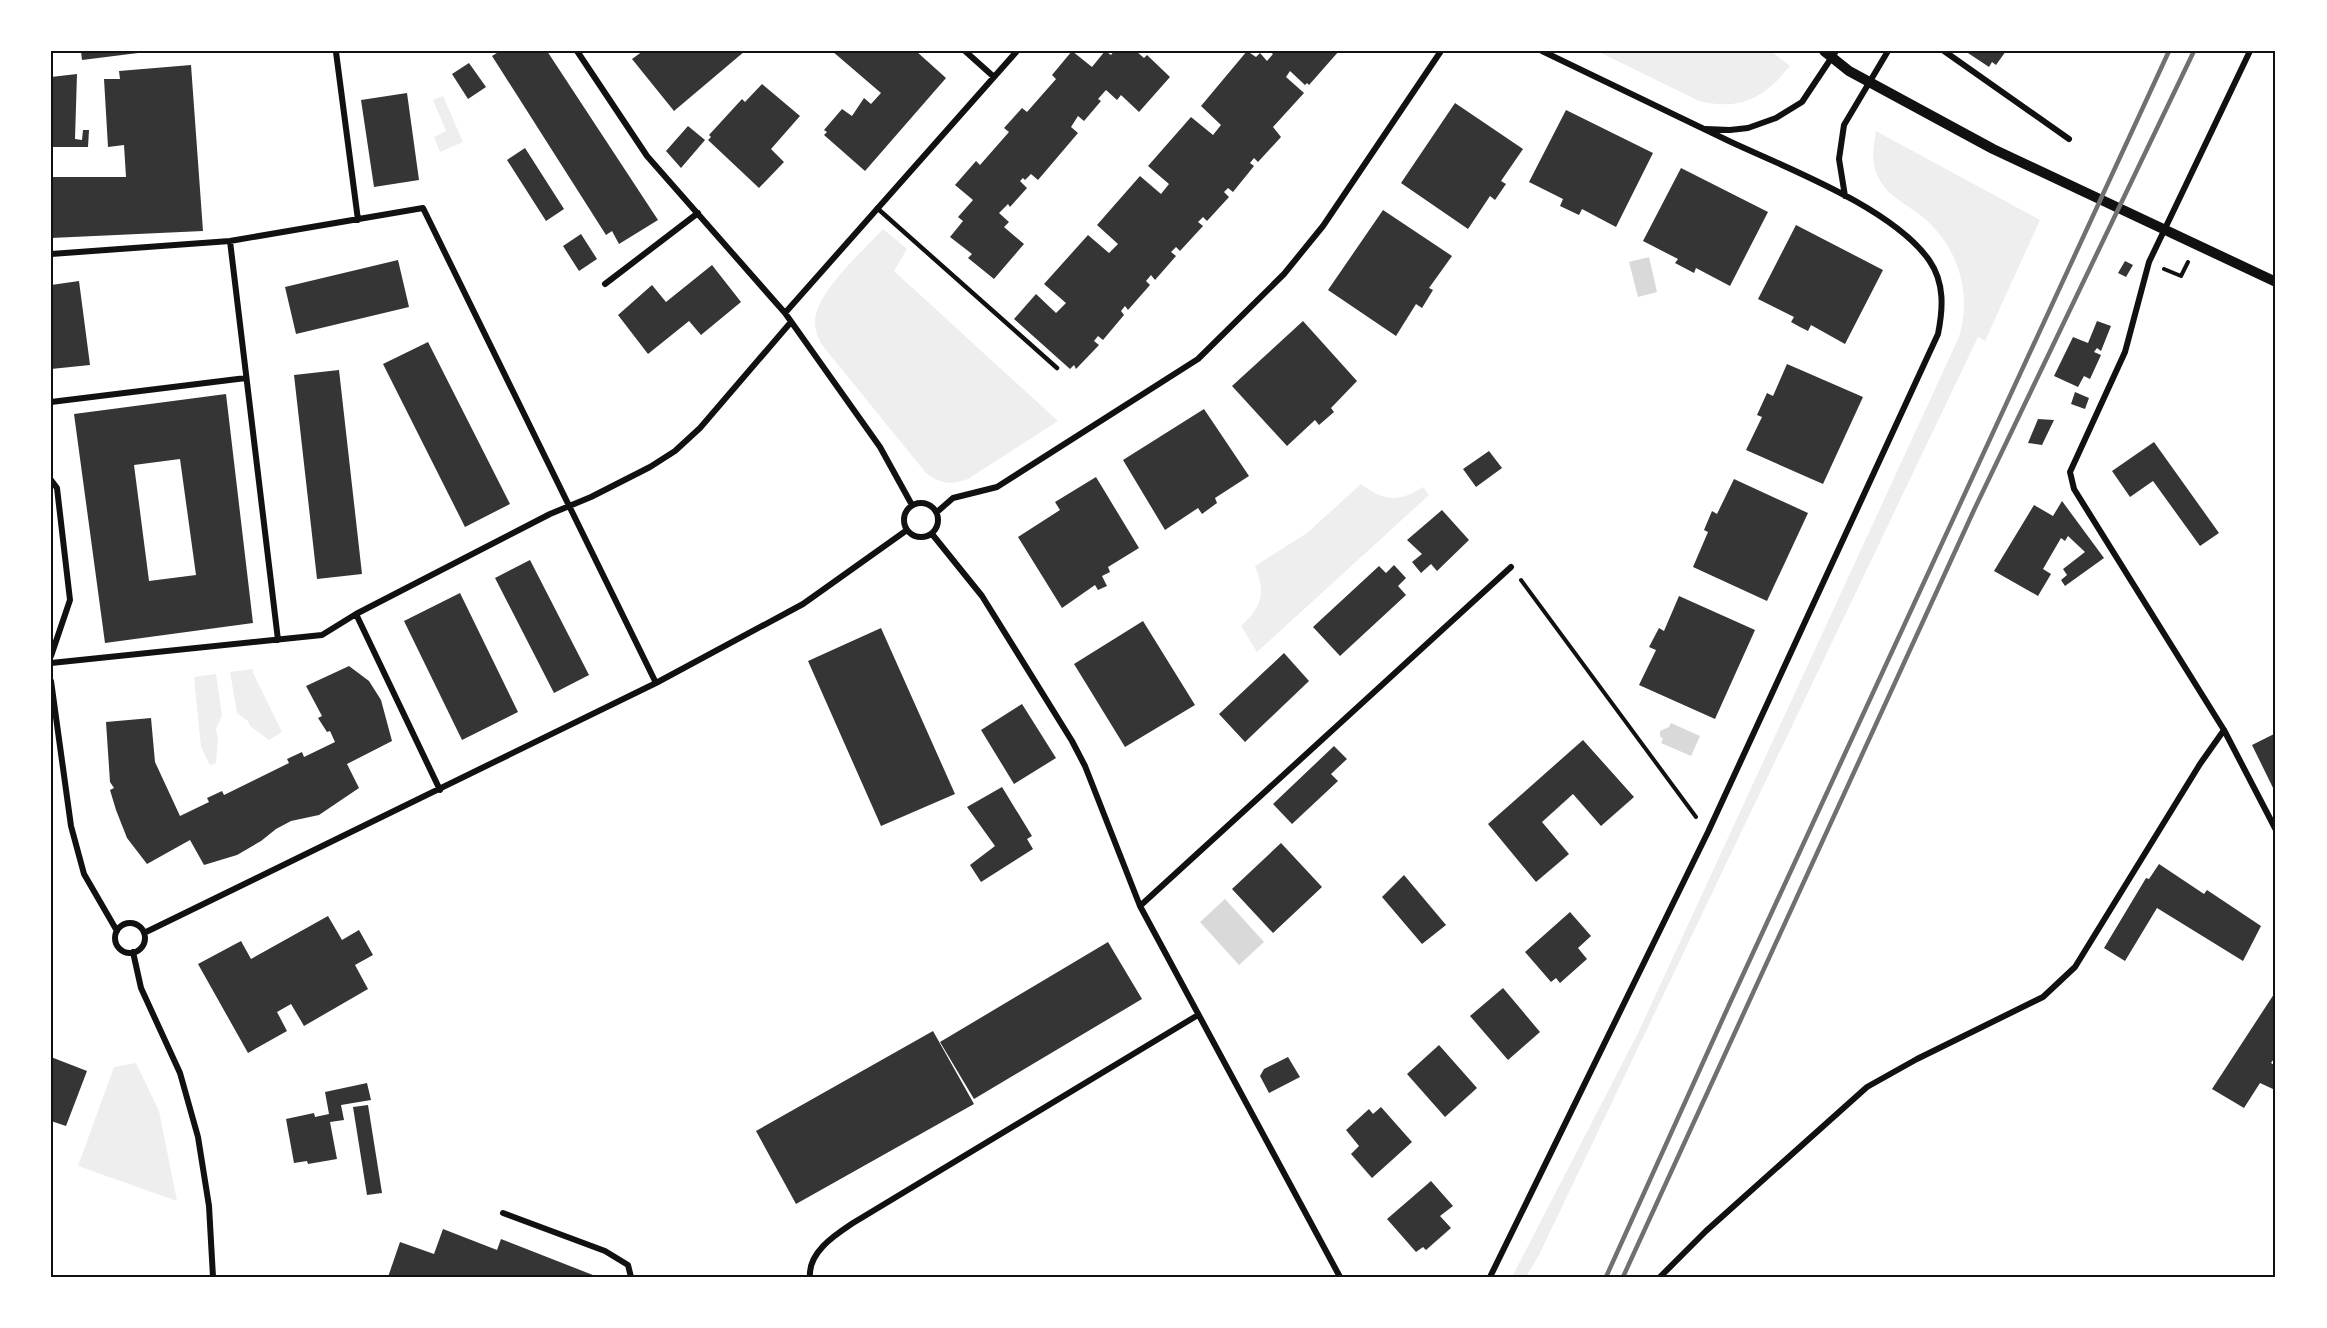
<svg xmlns="http://www.w3.org/2000/svg" width="2327" height="1328" font-family="Raleway,sans-serif">
<style>
.green{fill:#eee}
.water{fill:#d9d9d9}
.building{fill:#353535;fill-rule:evenodd}
.lines{fill:none;stroke-linecap:round;stroke-linejoin:round}
.path{stroke:#111;stroke-width:4}
.service{stroke:#111;stroke-width:4.5}
.minor{stroke:#111;stroke-width:6}
.tertiary{stroke:#111;stroke-width:10}
.rail{stroke:#707070;stroke-width:4.5}
.neatline{fill:none;stroke:#111;stroke-width:2}
</style>
<rect width="100%" height="100%" fill="#fff"/>
<!-- green -->
<path class="green" d="M 1597,51 L 1771,51 L 1790,66 C 1764,98 1741,111 1699,101 Z
M 443,96 L 463,142 L 440,152 L 434,137 L 446,131 L 433,100 Z
M 1876,131 L 2040,220 L 1985,341 L 1978,337 L 1539,1255 L 1526,1277 L 1512,1277 L 1638,1033 L 1959,337 C 1972,294 1959,249 1925,219 C 1907,203 1885,197 1876,172 C 1871,158 1874,145 1876,131 Z
M 883,229 L 907,249 L 894,271 L 1058,421 L 968,479 C 951,485 940,484 926,473 L 822,345 C 818,338 815,330 815,322 C 815,293 863,251 883,229 Z
M 1361,484 C 1384,501 1398,503 1423,487 L 1429,495 L 1257,652 L 1241,626 C 1262,607 1266,593 1255,566 L 1307,533 Z
M 253,669 L 253,673 L 282,732 L 269,740 L 250,726 L 248,721 L 237,713 L 230,672 Z
M 216,674 L 222,716 L 216,729 L 218,739 L 216,763 L 210,765 L 201,747 L 194,677 Z
M 136,1063 L 159,1111 L 177,1201 L 78,1166 L 114,1067 Z"/>
<!-- water -->
<path class="water" d="M 1649,257 L 1657,292 L 1638,297 L 1629,262 Z
M 1671,723 L 1700,736 L 1691,756 L 1661,743 L 1663,739 L 1660,736 L 1660,731 L 1669,727 Z
M 1225,899 L 1264,942 L 1239,965 L 1200,922 Z"/>
<!-- building -->
<path class="building" d="M 81,51 L 138,51 L 138,53 L 82,60 Z
M 500,51 L 547,51 L 658,220 L 619,244 L 612,231 L 606,235 L 492,56 Z
M 643,51 L 745,51 L 674,111 L 632,59 Z
M 832,51 L 916,51 L 946,78 L 865,171 L 824,135 L 827,132 L 824,130 L 842,109 L 852,116 L 864,98 L 871,104 L 881,93 Z
M 1072,51 L 1092,67 L 1105,51 L 1111,55 L 1114,51 L 1136,51 L 1144,58 L 1147,55 L 1170,77 L 1139,112 L 1121,95 L 1117,100 L 1106,90 L 1098,99 L 1101,101 L 1084,121 L 1078,116 L 1071,127 L 1078,133 L 1038,180 L 1031,174 L 1025,180 L 1023,178 L 1020,181 L 1027,188 L 1010,207 L 1008,204 L 999,213 L 1009,222 L 1004,227 L 1024,244 L 994,279 L 968,258 L 972,254 L 950,237 L 963,221 L 958,217 L 973,200 L 955,185 L 976,161 L 980,165 L 1009,132 L 1004,128 L 1022,108 L 1027,112 L 1056,79 L 1052,75 Z
M 1247,51 L 1256,57 L 1260,53 L 1267,61 L 1273,54 L 1269,51 L 1339,51 L 1309,85 L 1307,83 L 1305,85 L 1290,71 L 1286,77 L 1304,93 L 1273,127 L 1281,137 L 1258,162 L 1254,158 L 1250,163 L 1254,166 L 1233,192 L 1228,188 L 1224,192 L 1229,197 L 1207,221 L 1203,217 L 1198,222 L 1203,226 L 1180,251 L 1176,247 L 1171,252 L 1176,256 L 1155,280 L 1151,275 L 1146,281 L 1150,285 L 1128,310 L 1125,306 L 1121,311 L 1124,315 L 1103,340 L 1098,336 L 1094,341 L 1099,345 L 1076,369 L 1074,365 L 1070,369 L 1014,319 L 1036,294 L 1056,313 L 1066,303 L 1044,284 L 1088,235 L 1109,253 L 1118,244 L 1097,225 L 1140,176 L 1161,194 L 1169,184 L 1148,166 L 1191,117 L 1213,135 L 1221,125 L 1201,106 Z
M 1965,51 L 2006,51 L 1996,65 L 1992,62 L 1989,67 Z
M 469,63 L 486,87 L 468,99 L 452,74 Z
M 191,65 L 203,231 L 51,238 L 51,177 L 126,177 L 124,145 L 108,147 L 104,79 L 120,79 L 119,71 Z
M 77,74 L 75,139 L 82,140 L 83,130 L 89,130 L 88,147 L 51,147 L 51,77 Z
M 762,84 L 800,116 L 771,149 L 784,162 L 759,188 L 708,140 L 711,137 L 709,135 L 742,99 L 745,102 Z
M 407,93 L 419,180 L 374,187 L 361,100 Z
M 1455,103 L 1523,149 L 1501,181 L 1506,184 L 1495,200 L 1490,196 L 1468,229 L 1401,183 Z
M 1566,110 L 1653,153 L 1616,227 L 1582,209 L 1579,215 L 1560,206 L 1563,199 L 1529,182 Z
M 688,126 L 705,140 L 681,168 L 666,151 Z
M 525,148 L 564,209 L 546,221 L 507,160 Z
M 1681,168 L 1768,212 L 1730,286 L 1696,268 L 1694,273 L 1675,263 L 1678,259 L 1643,241 Z
M 1383,210 L 1452,256 L 1429,288 L 1433,290 L 1422,308 L 1416,304 L 1396,336 L 1328,290 Z
M 1796,225 L 1883,270 L 1845,344 L 1811,325 L 1808,331 L 1800,327 L 1791,322 L 1794,317 L 1758,299 Z
M 581,234 L 597,259 L 579,271 L 563,246 Z
M 398,260 L 409,307 L 296,334 L 285,287 Z
M 2125,261 L 2133,265 L 2126,277 L 2118,273 Z
M 712,265 L 741,302 L 701,335 L 689,321 L 648,354 L 618,315 L 652,285 L 666,302 Z
M 79,281 L 90,365 L 51,369 L 51,285 Z
M 1303,321 L 1357,381 L 1331,408 L 1334,412 L 1319,425 L 1315,420 L 1287,446 L 1232,386 Z
M 2097,321 L 2111,326 L 2101,351 L 2097,348 L 2094,352 L 2101,355 L 2090,379 L 2084,376 L 2078,387 L 2054,376 L 2073,337 L 2088,343 Z
M 428,342 L 510,504 L 465,527 L 383,364 Z
M 1787,364 L 1863,397 L 1823,484 L 1746,450 L 1762,417 L 1757,415 L 1767,393 L 1773,396 Z
M 339,370 L 362,574 L 317,579 L 294,375 Z
M 2075,392 L 2089,398 L 2085,409 L 2071,404 Z
M 226,394 L 253,623 L 105,643 L 74,414 ZM 180,459 L 196,575 L 149,581 L 134,465 Z
M 1204,409 L 1249,476 L 1215,498 L 1217,503 L 1202,514 L 1198,508 L 1165,530 L 1123,460 Z
M 2038,419 L 2054,420 L 2042,445 L 2028,443 Z
M 2154,442 L 2219,533 L 2200,546 L 2153,481 L 2130,497 L 2112,471 Z
M 1489,451 L 1502,468 L 1476,487 L 1463,469 Z
M 1096,477 L 1139,548 L 1108,567 L 1110,572 L 1102,576 L 1107,586 L 1098,590 L 1095,585 L 1062,608 L 1018,537 L 1060,510 L 1055,502 Z
M 1734,479 L 1808,513 L 1767,601 L 1693,567 L 1708,532 L 1704,530 L 1712,511 L 1717,514 Z
M 2062,501 L 2104,558 L 2065,586 L 2061,580 L 2067,575 L 2063,569 L 2085,552 L 2068,536 L 2065,541 L 2061,538 L 2043,569 L 2051,574 L 2038,596 L 1994,571 L 2034,505 L 2053,516 Z
M 1442,510 L 1469,540 L 1437,571 L 1431,564 L 1421,573 L 1412,562 L 1422,554 L 1407,540 Z
M 530,560 L 589,675 L 554,693 L 495,578 Z
M 1394,565 L 1406,578 L 1398,586 L 1406,595 L 1340,656 L 1313,627 L 1379,566 L 1386,573 Z
M 460,593 L 518,712 L 462,740 L 404,621 Z
M 1679,596 L 1755,630 L 1715,719 L 1639,685 L 1656,650 L 1649,647 L 1659,628 L 1664,631 Z
M 1143,621 L 1195,705 L 1125,747 L 1074,664 Z
M 881,628 L 955,794 L 881,826 L 808,661 Z
M 1284,653 L 1309,681 L 1245,742 L 1219,714 Z
M 349,666 L 369,681 L 381,700 L 392,741 L 347,764 L 359,788 L 319,815 L 291,821 L 276,829 L 261,841 L 237,855 L 204,865 L 190,840 L 147,864 L 127,838 L 116,810 L 110,790 L 114,788 L 110,782 L 106,722 L 151,718 L 155,762 L 180,816 L 209,802 L 207,798 L 222,791 L 224,795 L 289,763 L 287,759 L 302,752 L 304,757 L 335,742 L 330,731 L 327,732 L 318,718 L 322,716 L 306,686 Z
M 1022,704 L 1056,758 L 1014,784 L 981,730 Z
M 2276,733 L 2276,794 L 2252,745 Z
M 1583,740 L 1634,797 L 1601,826 L 1573,794 L 1542,822 L 1569,854 L 1536,882 L 1488,824 Z
M 1334,746 L 1347,759 L 1331,774 L 1338,781 L 1292,824 L 1273,804 Z
M 1002,787 L 1032,836 L 1027,839 L 1033,849 L 981,882 L 970,865 L 995,846 L 967,807 Z
M 1281,843 L 1322,887 L 1273,933 L 1232,889 Z
M 2159,864 L 2204,894 L 2207,890 L 2261,926 L 2243,961 L 2157,908 L 2125,961 L 2104,948 L 2146,878 L 2149,879 Z
M 1404,875 L 1446,925 L 1422,944 L 1382,897 Z
M 1570,912 L 1591,936 L 1578,948 L 1587,959 L 1560,983 L 1556,978 L 1551,982 L 1525,952 Z
M 328,916 L 342,940 L 359,930 L 373,955 L 355,965 L 368,989 L 304,1026 L 291,1004 L 277,1012 L 287,1031 L 248,1053 L 198,964 L 241,941 L 251,959 Z
M 1108,942 L 1142,999 L 974,1099 L 940,1042 Z
M 1503,988 L 1540,1032 L 1508,1060 L 1470,1016 Z
M 2276,991 L 2276,1056 L 2271,1063 L 2276,1066 L 2276,1083 L 2273,1089 L 2260,1083 L 2244,1108 L 2212,1089 Z
M 933,1031 L 974,1104 L 796,1204 L 756,1131 Z
M 1439,1045 L 1477,1088 L 1445,1117 L 1407,1074 Z
M 51,1057 L 87,1071 L 66,1126 L 51,1121 Z
M 1288,1057 L 1300,1077 L 1269,1093 L 1260,1076 L 1264,1069 Z
M 367,1083 L 371,1100 L 341,1105 L 344,1120 L 330,1122 L 337,1159 L 308,1164 L 307,1161 L 294,1163 L 286,1119 L 314,1113 L 315,1117 L 329,1114 L 325,1092 Z
M 368,1105 L 382,1193 L 367,1195 L 353,1107 Z
M 1381,1107 L 1412,1142 L 1372,1178 L 1351,1154 L 1359,1146 L 1346,1130 L 1369,1109 L 1373,1114 Z
M 1431,1181 L 1453,1206 L 1440,1216 L 1451,1228 L 1426,1250 L 1423,1247 L 1416,1252 L 1387,1219 Z
M 443,1229 L 497,1250 L 501,1239 L 598,1277 L 388,1277 L 400,1242 L 434,1254 Z"/>
<g class="lines">
<!-- path -->
<path class="path" d="M 2164,269 L 2181,276 L 2188,262
M 1521,580 L 1696,817"/>
<!-- service -->
<path class="service" d="M 877,208 L 1057,368"/>
<!-- minor -->
<path class="minor" d="M 577,51 L 647,156 L 785,313 L 880,447 L 912,505
M 965,51 L 994,77
M 1944,51 L 2069,139
M 2250,51 L 2149,262 L 2125,352 L 2070,472 L 2074,489 L 2224,730 L 2276,830
M 336,52 L 358,220
M 1706,129 L 1730,130 L 1748,128 L 1776,118 L 1802,102 L 1836,51
M 1845,196 L 1839,159 L 1844,125 L 1888,51
M 230,241 L 278,640
M 51,254 L 230,241 L 423,208 L 656,683
M 605,284 L 698,213
M 785,313 L 1017,51
M 51,402 L 246,378
M 51,480 L 57,488 L 70,600 L 51,656
M904 520a17 17 0 1 1 34 0a17 17 0 1 1-34 0Z
M 937,512 L 953,498 L 997,487 L 1198,359 L 1284,274 L 1323,226 L 1441,51
M 932,534 L 982,596 L 1072,741 L 1085,766 L 1140,906 L 1340,1277
M 356,614 L 440,790
M 51,663 L 322,635 L 356,614 L 550,514 L 591,497 L 650,467 L 675,451 L 700,428 L 791,322
M 51,681 L 71,826 L 84,874 L 117,931
M 1140,906 L 1511,567
M115 938a15 15 0 1 1 30 0a15 15 0 1 1-30 0Z
M 144,933 L 656,683 L 803,604 L 907,530
M 133,952 L 141,988 L 180,1073 L 198,1137 L 209,1206 L 213,1277
M 503,1213 L 605,1251 L 628,1265 L 631,1277
M 810,1277 C 808,1252 835,1235 853,1223 L 1198,1015
M 1490,1277 L 1708,832 L 1938,334 C 1943,309 1945,283 1929,260 C 1892,208 1789,169 1731,142 C 1668,112 1605,81 1542,51
M 1660,1277 L 1706,1231 L 1867,1087 L 1917,1059 L 2043,997 L 2075,967 L 2200,764 L 2224,730"/>
<!-- tertiary -->
<path class="tertiary" d="M 1824,51 L 1849,71 L 1993,149 L 2276,282"/>
<!-- rail -->
<path class="rail" d="M 1606,1277 L 1729,1005 L 2169,51
M 1623,1277 L 1974,510 L 2194,51"/>
</g>
<!-- border -->
<rect width="2327" height="1328" fill="none" stroke="#ffffff" stroke-width="105"/>
<rect x="52" y="52" width="2222" height="1224" class="neatline"/>
</svg>
